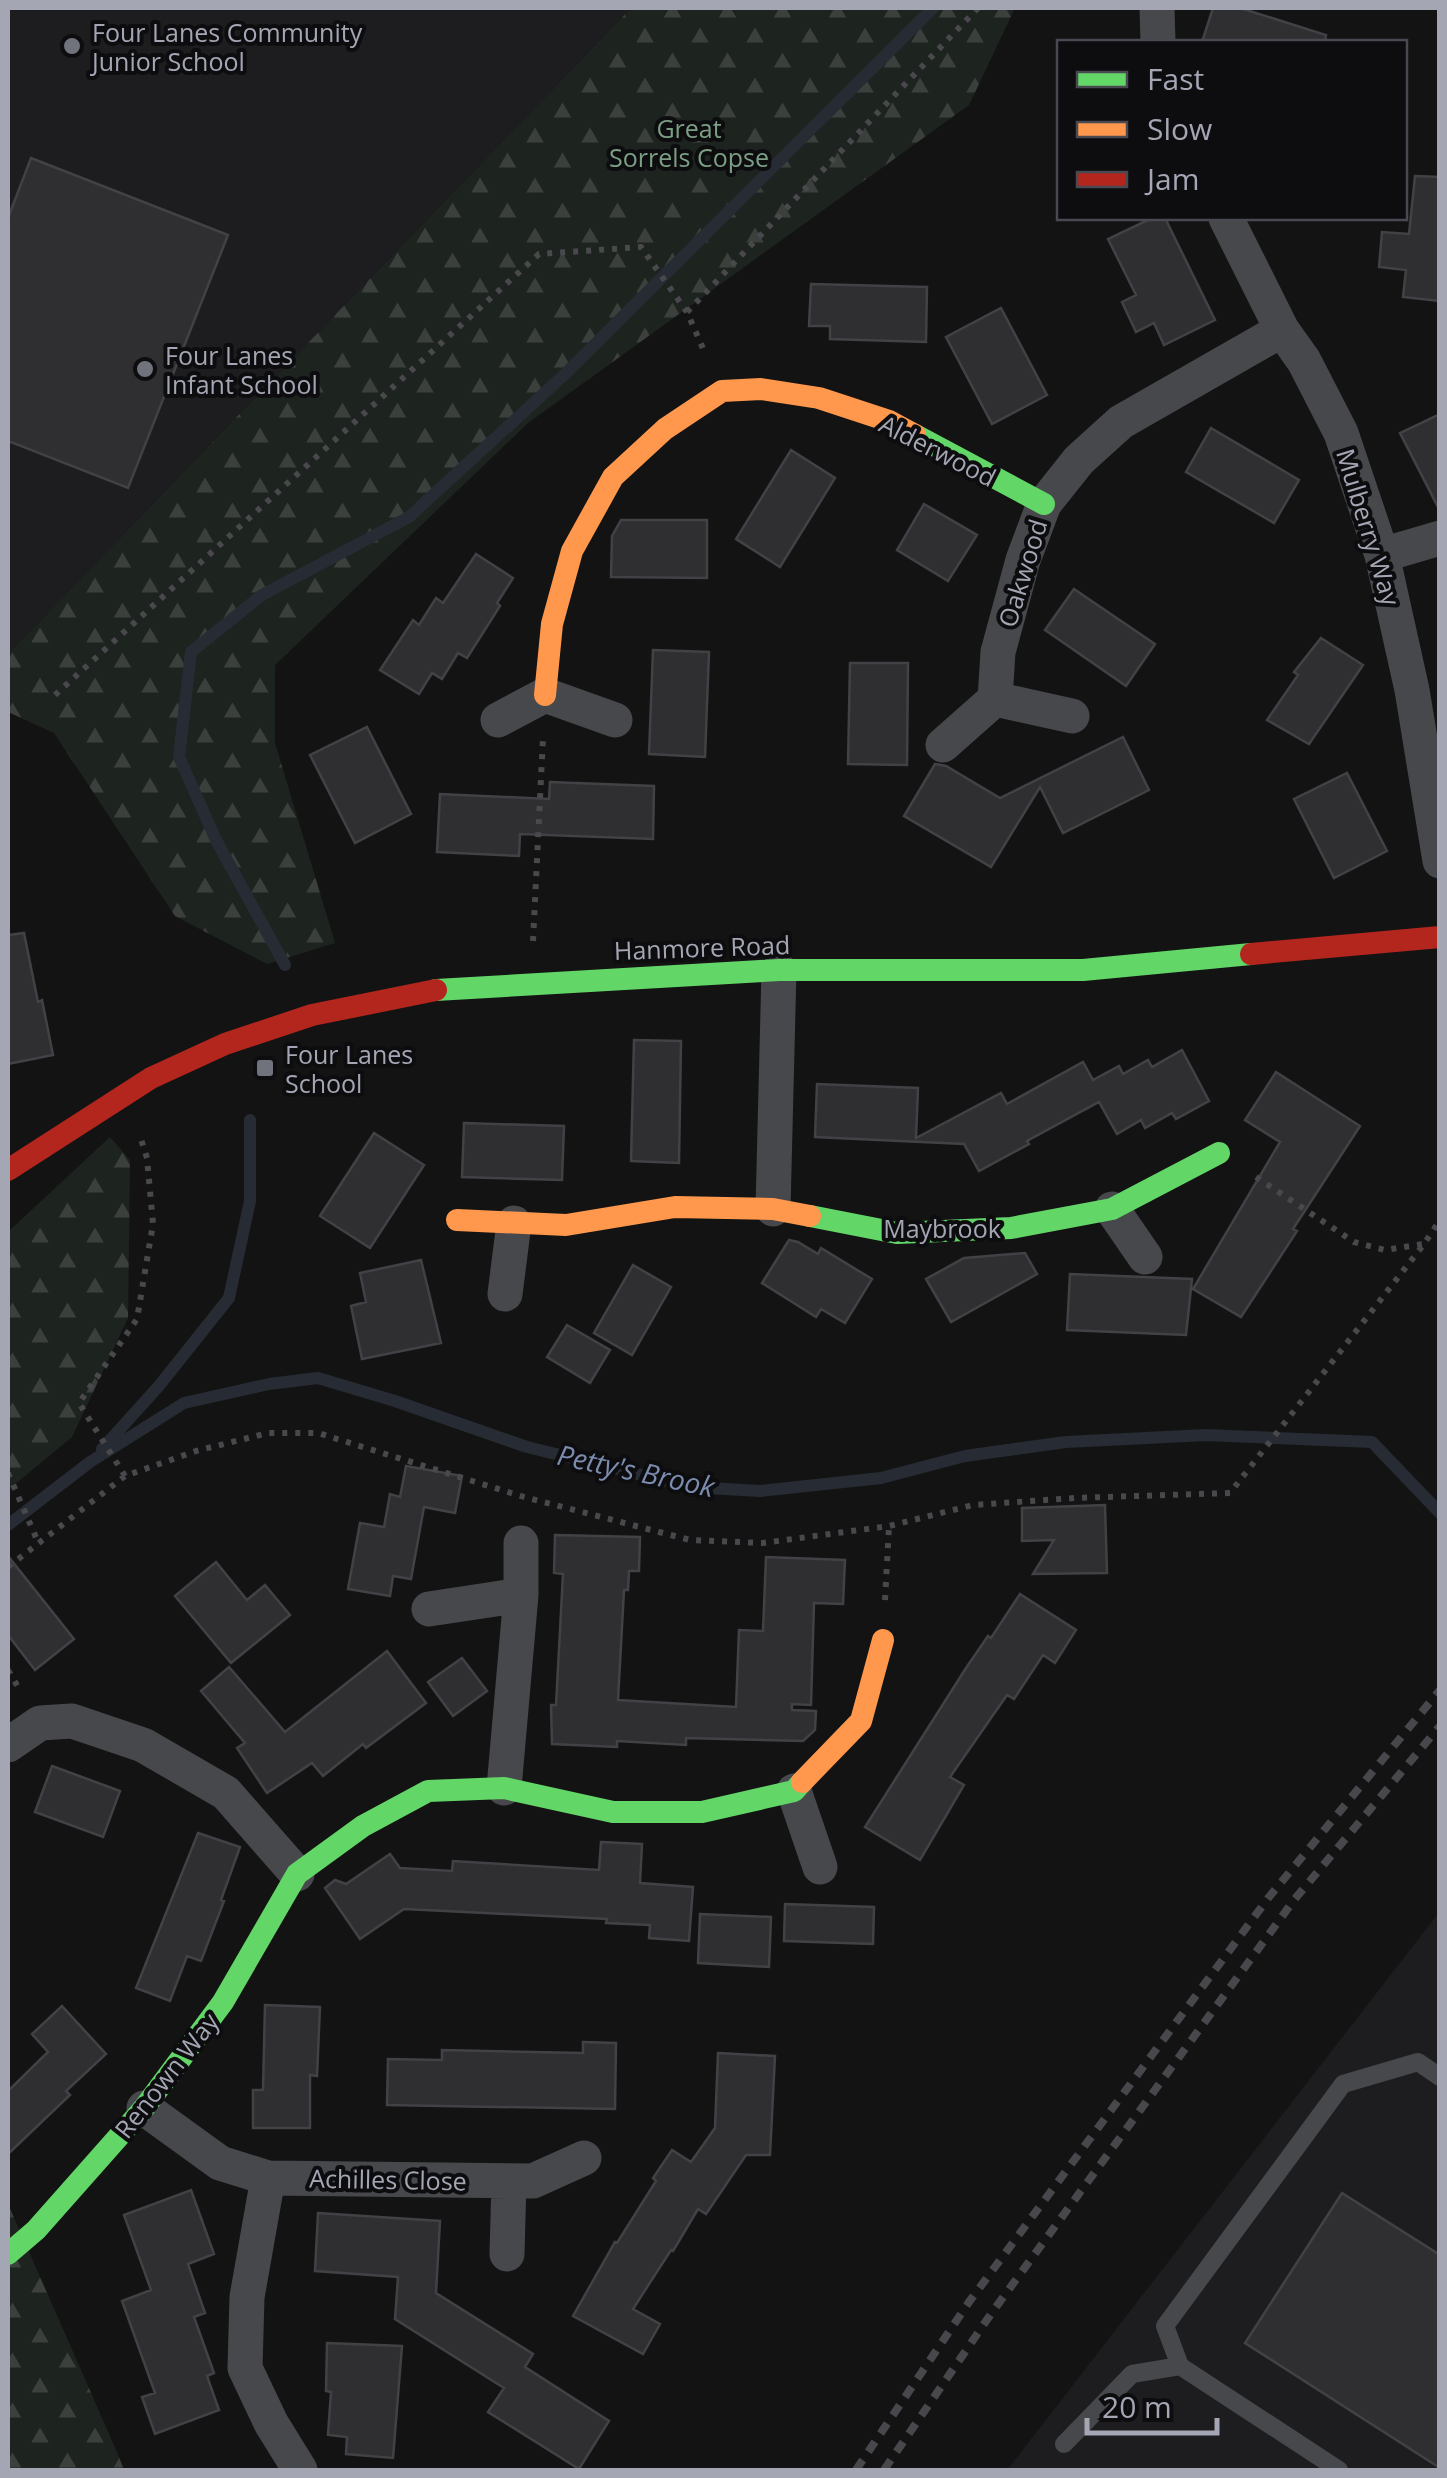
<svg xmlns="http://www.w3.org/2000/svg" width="1447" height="2478" font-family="'Open Sans',sans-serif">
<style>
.built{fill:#1d1d1f}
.forest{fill:url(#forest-firs)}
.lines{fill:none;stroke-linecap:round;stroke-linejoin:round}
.stream{stroke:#272c34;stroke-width:12}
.building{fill:#2f2f31;stroke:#424246;stroke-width:2.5}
.path{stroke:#49494d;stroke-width:6;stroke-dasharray:5 8;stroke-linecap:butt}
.lane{stroke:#47484b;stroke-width:18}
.street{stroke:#47484b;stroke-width:35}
.fast{stroke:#63d668;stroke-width:22}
.slow{stroke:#ff974d;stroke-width:22}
.jam{stroke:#b3261e;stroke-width:22}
.rail{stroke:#48484c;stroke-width:8;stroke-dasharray:12 10;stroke-linecap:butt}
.poi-dot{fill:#71737c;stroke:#0d0d0f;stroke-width:4}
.labels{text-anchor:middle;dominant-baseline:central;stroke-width:8;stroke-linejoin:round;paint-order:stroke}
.poi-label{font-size:25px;fill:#a4a6b4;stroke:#0d0d0f;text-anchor:start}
.park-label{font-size:25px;fill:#7b9f84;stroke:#0d0d0f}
.street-label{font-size:25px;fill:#a4a6b4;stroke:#0d0d0f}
.water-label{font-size:28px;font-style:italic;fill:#7b8caf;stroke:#0d0d0f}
</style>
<defs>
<pattern id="forest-firs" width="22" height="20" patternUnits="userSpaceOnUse" patternTransform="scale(2.5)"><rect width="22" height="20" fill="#1d231e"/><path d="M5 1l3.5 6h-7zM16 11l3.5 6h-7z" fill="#3b403c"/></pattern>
</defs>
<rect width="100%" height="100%" fill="#131313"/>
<!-- built -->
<path class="built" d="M 8,8 L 631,8 L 8,654 Z
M 1437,1915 L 1439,1917 L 1439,2470 L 1007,2470 Z"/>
<!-- forest -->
<path class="forest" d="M 631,8 L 1015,8 L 969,105 L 528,423 L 275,665 L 275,743 L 335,943 L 267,964 L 175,916 L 54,733 L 8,712 L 8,654 Z
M 110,1137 L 130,1160 L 128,1318 L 72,1437 L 8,1490 L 8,1232 Z
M 8,2204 L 117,2452 L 124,2470 L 8,2470 Z"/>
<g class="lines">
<!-- stream -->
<path class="stream" d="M 285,965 L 216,840 L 179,757 L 191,652 L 262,595 L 409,517 L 564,375 L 933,8
M 102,1449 L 158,1387 L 229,1298 L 250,1201 L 250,1120
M 8,1525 L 90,1462 L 184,1403 L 269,1384 L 318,1378 L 395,1401 L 527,1447 L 691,1487 L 760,1491 L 881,1478 L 965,1456 L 1066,1442 L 1206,1435 L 1372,1442 L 1440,1513"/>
</g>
<!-- building -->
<path class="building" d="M 1213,8 L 1240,8 L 1326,35 L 1325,42 L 1202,42 Z
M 31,158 L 228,235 L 128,488 L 8,441 L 8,218 Z
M 1415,176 L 1440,177 L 1440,301 L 1403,297 L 1406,270 L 1379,267 L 1382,232 L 1409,234 Z
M 1152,218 L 1165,218 L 1215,320 L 1164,345 L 1154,323 L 1136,332 L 1122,302 L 1136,295 L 1108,239 Z
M 811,284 L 927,287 L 926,342 L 830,339 L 830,326 L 809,326 Z
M 1001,308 L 1047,395 L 992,424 L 946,337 Z
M 1440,414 L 1440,511 L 1400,433 Z
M 1211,428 L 1299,480 L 1274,523 L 1186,472 Z
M 791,450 L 835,478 L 780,567 L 736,539 Z
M 924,504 L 977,535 L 948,581 L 897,550 Z
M 621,520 L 707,520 L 707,578 L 611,577 L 612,536 Z
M 476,554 L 513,578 L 497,603 L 500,606 L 467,658 L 458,653 L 442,679 L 432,673 L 419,694 L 380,670 L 413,620 L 419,625 L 436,598 L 443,603 Z
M 1074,589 L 1155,644 L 1126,686 L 1045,630 Z
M 1321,638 L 1363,665 L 1309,744 L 1267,720 L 1298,675 L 1294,672 Z
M 653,650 L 709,652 L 705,757 L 649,754 Z
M 850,663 L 908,663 L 907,765 L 848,764 Z
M 367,727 L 411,814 L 355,843 L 310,755 Z
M 1123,737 L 1149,790 L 1063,833 L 1040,787 L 991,867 L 904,816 L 935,764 L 946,766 L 1000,798 Z
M 1347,773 L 1387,851 L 1334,878 L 1294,799 Z
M 550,782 L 654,786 L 653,839 L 520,834 L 519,856 L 437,852 L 440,794 L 549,799 Z
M 24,933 L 38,1002 L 42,1000 L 53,1055 L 8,1064 L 8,935 Z
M 634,1040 L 681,1041 L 679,1163 L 631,1161 Z
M 1182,1050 L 1209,1101 L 1176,1119 L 1172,1113 L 1145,1128 L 1141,1120 L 1117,1134 L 1099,1102 L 1027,1141 L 1029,1144 L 979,1171 L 964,1144 L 815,1137 L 817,1084 L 918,1088 L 916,1138 L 1001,1093 L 1007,1104 L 1083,1062 L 1093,1080 L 1119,1066 L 1123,1074 L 1148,1060 L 1152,1067 Z
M 1276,1072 L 1360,1126 L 1293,1229 L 1297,1231 L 1241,1317 L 1193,1289 L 1280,1142 L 1245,1120 Z
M 464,1123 L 564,1126 L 562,1180 L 462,1177 Z
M 374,1133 L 424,1165 L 370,1248 L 320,1216 Z
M 789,1240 L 798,1242 L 818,1254 L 821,1248 L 872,1279 L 845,1323 L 821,1309 L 816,1317 L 762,1283 Z
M 1025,1253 L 1037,1274 L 951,1322 L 926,1279 L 964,1258 Z
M 421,1260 L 441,1343 L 362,1359 L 351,1306 L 366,1302 L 360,1273 Z
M 633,1265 L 671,1287 L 632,1355 L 594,1333 Z
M 1070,1274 L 1192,1279 L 1186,1335 L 1067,1330 Z
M 567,1325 L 610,1350 L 590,1383 L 547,1357 Z
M 406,1466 L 462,1476 L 455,1513 L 424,1507 L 411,1579 L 393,1576 L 390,1596 L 348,1589 L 360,1523 L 384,1527 L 390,1494 L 400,1497 Z
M 1105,1505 L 1107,1573 L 1033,1574 L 1054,1540 L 1022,1541 L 1022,1508 Z
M 555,1535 L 640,1537 L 639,1571 L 629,1571 L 628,1590 L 624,1590 L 618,1700 L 736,1707 L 739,1630 L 763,1631 L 766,1557 L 845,1560 L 843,1604 L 814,1603 L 811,1705 L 792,1704 L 792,1710 L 816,1711 L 815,1730 L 803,1741 L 686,1738 L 686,1745 L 617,1741 L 617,1747 L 552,1744 L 551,1705 L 556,1705 L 563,1574 L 554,1573 Z
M 8,1556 L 74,1639 L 35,1670 L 8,1635 Z
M 216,1562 L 247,1600 L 265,1585 L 290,1615 L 231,1663 L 175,1596 Z
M 1020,1594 L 1076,1630 L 1055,1663 L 1043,1655 L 1014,1699 L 1007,1695 L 950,1777 L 964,1785 L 920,1860 L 865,1827 L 966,1668 L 988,1636 L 991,1638 Z
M 387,1651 L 426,1703 L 366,1748 L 363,1744 L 323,1776 L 312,1763 L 267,1793 L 237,1748 L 245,1743 L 201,1691 L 229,1667 L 285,1732 Z
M 462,1658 L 487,1691 L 453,1716 L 428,1682 Z
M 52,1766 L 120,1791 L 103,1837 L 35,1812 Z
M 198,1833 L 240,1847 L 221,1900 L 224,1901 L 201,1961 L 187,1956 L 170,2001 L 136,1988 Z
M 601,1842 L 642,1844 L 640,1883 L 693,1887 L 689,1941 L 649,1938 L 650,1925 L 606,1923 L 607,1919 L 404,1909 L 360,1939 L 325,1888 L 335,1880 L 346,1884 L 390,1854 L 400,1868 L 452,1871 L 453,1861 L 599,1870 Z
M 785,1904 L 874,1907 L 873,1944 L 784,1941 Z
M 700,1914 L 771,1917 L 769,1967 L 698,1963 Z
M 265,2005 L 320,2007 L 317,2076 L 310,2075 L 310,2128 L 253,2128 L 253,2090 L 263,2090 Z
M 62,2006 L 106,2054 L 66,2091 L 70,2095 L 8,2154 L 8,2091 L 48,2052 L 32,2034 Z
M 583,2042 L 616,2043 L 615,2109 L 387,2105 L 388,2059 L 442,2060 L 442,2050 L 583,2053 Z
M 718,2053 L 775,2056 L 770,2155 L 746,2155 L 706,2214 L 698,2209 L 673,2251 L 671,2250 L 633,2309 L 660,2324 L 643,2354 L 573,2316 L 615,2242 L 617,2243 L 656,2181 L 653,2178 L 672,2150 L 691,2162 L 715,2128 Z
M 191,2190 L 214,2254 L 188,2264 L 205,2313 L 194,2317 L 214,2373 L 207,2376 L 219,2410 L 155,2434 L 142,2397 L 155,2393 L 122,2301 L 151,2290 L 124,2215 Z
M 1342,2193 L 1440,2255 L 1440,2468 L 1245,2343 Z
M 318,2213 L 440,2221 L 436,2293 L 533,2354 L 525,2367 L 609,2421 L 579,2469 L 488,2412 L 504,2388 L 395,2319 L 398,2277 L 315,2271 Z
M 327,2343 L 402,2346 L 393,2458 L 346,2454 L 347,2437 L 328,2435 L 331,2392 L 326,2391 Z"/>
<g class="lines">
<!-- path -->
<path class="path" d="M 687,312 L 978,8
M 55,695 L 539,254 L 641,247 L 687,312 L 705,353
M 533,941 L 543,738
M 1256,1177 L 1354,1242 L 1385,1250 L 1423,1244
M 8,1473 L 38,1542
M 125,1476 L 79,1403 L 137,1319 L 153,1224 L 147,1158 L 140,1136
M 8,1567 L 125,1476 L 196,1451 L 268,1433 L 318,1433 L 524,1497 L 690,1540 L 763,1543 L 889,1526 L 973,1505 L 1075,1498 L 1230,1493 L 1424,1244 L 1440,1220
M 885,1600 L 889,1526
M 8,1670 L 21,1692"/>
<!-- lane -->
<path class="lane" d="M 1064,2444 L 1132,2374 L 1180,2366
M 1339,2470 L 1180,2366 L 1165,2326 L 1343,2084 L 1418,2062 L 1440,2077"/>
<!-- street -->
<path class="street" d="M 1157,8 L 1158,42
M 1226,218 L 1282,330 L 1304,361 L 1341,433 L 1382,555 L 1412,690 L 1440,861
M 1382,555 L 1440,538
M 995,699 L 998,652 L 1023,560 L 1044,504 L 1079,460 L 1121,422 L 1282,330
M 498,720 L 545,695 L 615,720
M 943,745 L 995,699 L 1072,716
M 773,1209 L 779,970
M 1112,1209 L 1145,1257
M 505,1294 L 514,1223
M 429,1609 L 521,1595
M 8,1745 L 40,1723 L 72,1721 L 143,1745 L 226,1793 L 297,1874
M 504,1788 L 521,1595 L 521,1543
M 794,1791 L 820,1867
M 144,2108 L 220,2163 L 268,2178 L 533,2181 L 584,2158
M 268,2178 L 247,2297 L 245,2368 L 271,2423 L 300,2470
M 507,2254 L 509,2181"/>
<!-- fast -->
<path class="fast" d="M 915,435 L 1044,504
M 436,990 L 779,970 L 1083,970 L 1251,954
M 810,1216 L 897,1233 L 1011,1228 L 1112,1209 L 1219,1153
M 8,2254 L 36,2230 L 144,2108 L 223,2002 L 297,1874 L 363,1826 L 428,1791 L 504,1788 L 613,1812 L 702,1812 L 794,1791 L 802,1782"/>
<!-- slow -->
<path class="slow" d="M 545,695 L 552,624 L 572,551 L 613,477 L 665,429 L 722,391 L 761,389 L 819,398 L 889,421 L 915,435
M 457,1220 L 566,1225 L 675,1207 L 773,1209 L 810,1216
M 802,1782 L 861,1721 L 883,1640"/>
<!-- jam -->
<path class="jam" d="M 1251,954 L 1440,937
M 8,1170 L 151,1078 L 225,1044 L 312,1015 L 436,990"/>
<!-- rail -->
<path class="rail" d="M 856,2470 L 969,2302 L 1269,1897 L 1440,1690
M 884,2470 L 993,2311 L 1294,1900 L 1440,1726"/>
</g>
<!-- markers -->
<g class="poi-dot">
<circle cx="72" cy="46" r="10"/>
<circle cx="145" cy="369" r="10"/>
<rect x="255" y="1058" width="20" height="20" rx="5"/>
</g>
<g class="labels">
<!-- poi labels -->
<g class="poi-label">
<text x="92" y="32">Four Lanes Community<tspan x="92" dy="29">Junior School</tspan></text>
<text x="165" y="355">Four Lanes<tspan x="165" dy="29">Infant School</tspan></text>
<text x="285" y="1054">Four Lanes<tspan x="285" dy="29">School</tspan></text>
</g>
<!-- park labels -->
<g class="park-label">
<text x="689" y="128">Great<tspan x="689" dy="29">Sorrels Copse</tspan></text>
</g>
<!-- street labels -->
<g class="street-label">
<text transform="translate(938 450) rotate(27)">Alderwood</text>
<text transform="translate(1369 527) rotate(73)">Mulberry Way</text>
<text transform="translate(1022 573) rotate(-73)">Oakwood</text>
<text transform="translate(702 947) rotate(-2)">Hanmore Road</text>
<text x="942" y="1228">Maybrook</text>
<text transform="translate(166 2075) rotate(-52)">Renown Way</text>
<text transform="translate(388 2179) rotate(1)">Achilles Close</text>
</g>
<!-- water labels -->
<g class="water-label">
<text transform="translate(636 1470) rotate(12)">Petty's Brook</text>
</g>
</g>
<!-- border -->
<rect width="1447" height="2478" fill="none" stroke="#a4a6b4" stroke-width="20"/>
<!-- legend -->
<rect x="1057" y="40" width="350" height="180" fill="#0d0d0f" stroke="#494a51" stroke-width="2.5"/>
<rect x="1077" y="72" width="50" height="15" fill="#63d668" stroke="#494a51" stroke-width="2.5"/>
<text x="1147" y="90" font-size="30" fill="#a4a6b4">Fast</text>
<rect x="1077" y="122" width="50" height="15" fill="#ff974d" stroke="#494a51" stroke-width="2.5"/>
<text x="1147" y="140" font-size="30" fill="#a4a6b4">Slow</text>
<rect x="1077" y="172" width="50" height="15" fill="#b3261e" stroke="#494a51" stroke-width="2.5"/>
<text x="1147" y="190" font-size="30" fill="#a4a6b4">Jam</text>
<!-- scale -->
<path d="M1087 2418v15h130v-15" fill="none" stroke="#a4a6b4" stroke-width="5"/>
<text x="1102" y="2418" font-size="30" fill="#a4a6b4" stroke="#0d0d0f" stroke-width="8" paint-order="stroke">20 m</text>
</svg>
